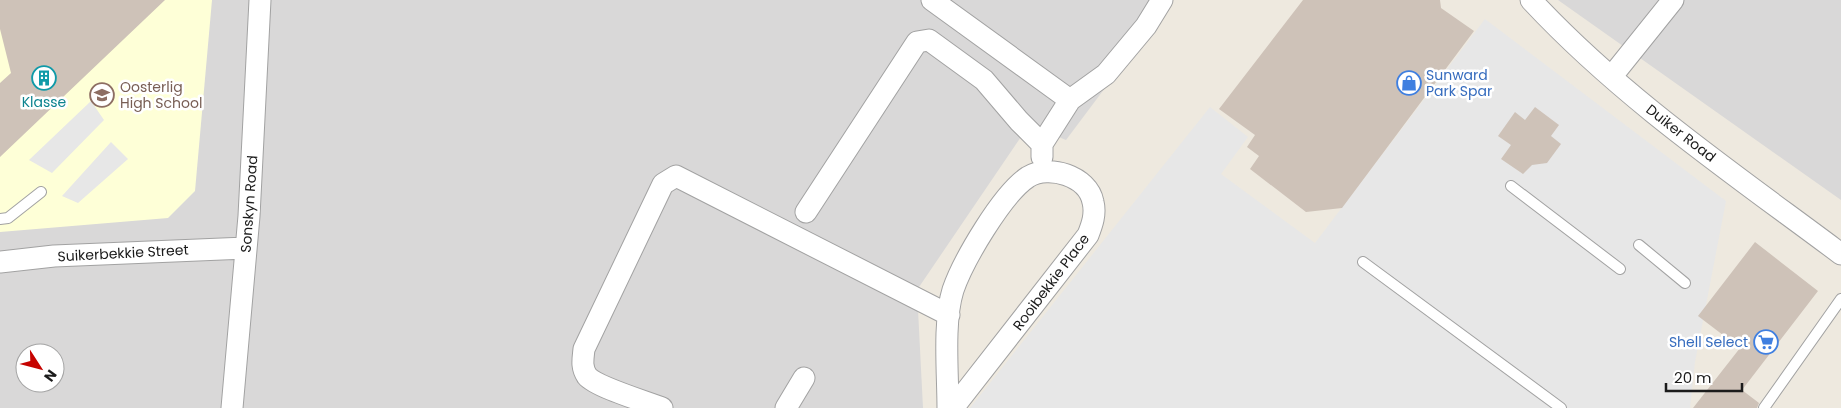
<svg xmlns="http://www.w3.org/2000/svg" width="1841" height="408" font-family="Poppins,sans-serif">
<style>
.residential{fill:#d9d8d8;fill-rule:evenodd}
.education{fill:#feffd7}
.parking{fill:#e7e7e7}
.building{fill:#cec2b8}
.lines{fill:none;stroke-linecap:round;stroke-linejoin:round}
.service-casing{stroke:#a2a2a2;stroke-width:12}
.minor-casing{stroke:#a2a2a2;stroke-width:23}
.service{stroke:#fff;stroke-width:10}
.minor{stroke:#fff;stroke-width:21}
.labels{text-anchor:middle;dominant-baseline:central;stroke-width:5;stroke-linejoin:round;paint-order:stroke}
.shop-label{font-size:14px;fill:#366cbe;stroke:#fff;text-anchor:start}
.education-label{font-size:14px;fill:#785e54;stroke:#fff;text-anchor:start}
.culture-label{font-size:14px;fill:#0d838f;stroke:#fff}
.street-label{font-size:14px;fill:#1b1b1b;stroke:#fff}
</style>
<rect width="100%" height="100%" fill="#eee9df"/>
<!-- residential -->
<path class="residential" d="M 0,0 L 1171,0 L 1066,140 L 1029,125 L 917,290 L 923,408 L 0,408 ZM 25,353 L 55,353 L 55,383 L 25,383 Z
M 1558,0 L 1841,0 L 1841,200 Z"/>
<!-- education -->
<path class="education" d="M 0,0 L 212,0 L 195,191 L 168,218 L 0,232 Z"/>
<!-- parking -->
<path class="parking" d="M 1485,19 L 1726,201 L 1695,362 L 1690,408 L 970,408 L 1210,107 L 1248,137 L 1221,174 L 1315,243 Z
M 91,101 L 104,120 L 52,173 L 29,160 Z
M 111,142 L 128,159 L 78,203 L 62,196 Z"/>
<!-- building -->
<path class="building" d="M 0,0 L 165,0 L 0,157 L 0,83 L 11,73 L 0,29 Z
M 1303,0 L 1440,0 L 1441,8 L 1474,31 L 1342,208 L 1306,212 L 1250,169 L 1259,156 L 1247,147 L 1255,135 L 1219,109 Z
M 1535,107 L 1559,125 L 1551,136 L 1561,144 L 1547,163 L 1532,165 L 1523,174 L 1501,159 L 1511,145 L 1498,136 L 1515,112 L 1525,120 Z
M 1755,242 L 1818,291 L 1742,390 L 1759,403 L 1757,408 L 1693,408 L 1740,348 L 1698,316 Z"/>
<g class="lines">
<!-- service casing -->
<g class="service-casing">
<path id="service" d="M 1511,186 L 1620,269
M 0,219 L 8,218 L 41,192
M 1639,245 L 1685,283
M 1363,262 L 1561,408
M 1764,408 L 1841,299"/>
</g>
<!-- minor casing -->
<g class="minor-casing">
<path id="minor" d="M 932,0 L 1070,100
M 1531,0 C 1622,98 1734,174 1841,254
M 1612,76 L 1673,0
M 1042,157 L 1042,144 L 1070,100 L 1106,74 L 1146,26 L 1162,0
M 806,212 L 917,42 L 929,40 L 984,80 L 1019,121 L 1042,144
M 0,262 L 54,256 L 246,248
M 232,408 L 249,216 L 260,0
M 662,408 C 647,402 596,387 587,376 C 581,367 583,359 584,349 L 663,184 L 676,176 L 949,315
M 786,408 L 804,378
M 948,408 C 948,374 943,322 953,290 C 963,261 1002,194 1028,177 C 1049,164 1088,176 1093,202 C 1096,214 1092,225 1088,235 L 953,408"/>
</g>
<!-- service -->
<use href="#service" class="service"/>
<!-- minor -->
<use href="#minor" class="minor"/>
</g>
<!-- icons -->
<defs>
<g id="building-ring" transform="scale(1.25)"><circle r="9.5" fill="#fff" stroke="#0f9aa8" stroke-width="1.5"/><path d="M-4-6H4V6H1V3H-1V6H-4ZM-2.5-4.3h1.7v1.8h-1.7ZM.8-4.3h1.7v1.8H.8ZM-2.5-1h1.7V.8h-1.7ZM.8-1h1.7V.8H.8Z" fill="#0f9aa8"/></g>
<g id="shop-ring" transform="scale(1.25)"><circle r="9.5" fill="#fff" stroke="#3f7fe0" stroke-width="1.5"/><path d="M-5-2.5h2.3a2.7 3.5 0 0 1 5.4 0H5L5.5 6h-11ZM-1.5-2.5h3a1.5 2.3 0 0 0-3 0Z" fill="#3f7fe0"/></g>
<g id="school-ring" transform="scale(1.25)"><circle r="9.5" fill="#fff" stroke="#8d6e63" stroke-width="1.5"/><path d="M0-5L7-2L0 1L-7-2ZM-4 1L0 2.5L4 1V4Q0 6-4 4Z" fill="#8d6e63"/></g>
<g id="supermarket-ring" transform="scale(1.25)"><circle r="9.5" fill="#fff" stroke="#3f7fe0" stroke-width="1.5"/><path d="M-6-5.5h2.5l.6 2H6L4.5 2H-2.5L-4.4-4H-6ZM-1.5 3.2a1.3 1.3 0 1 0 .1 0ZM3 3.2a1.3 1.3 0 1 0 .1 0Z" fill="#3f7fe0"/></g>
</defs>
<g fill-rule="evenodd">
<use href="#building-ring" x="44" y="78"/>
<use href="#shop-ring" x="1409" y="83"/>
<use href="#school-ring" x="102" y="95"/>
<use href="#supermarket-ring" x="1766" y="342"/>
</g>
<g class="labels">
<!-- shop labels -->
<g class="shop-label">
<text x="1426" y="75">Sunward<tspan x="1426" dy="16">Park Spar</tspan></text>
<text x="1748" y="342" text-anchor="end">Shell Select</text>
</g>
<!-- education labels -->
<g class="education-label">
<text x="120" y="87">Oosterlig<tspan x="120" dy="16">High School</tspan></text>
</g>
<!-- culture labels -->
<g class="culture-label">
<text x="44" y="102">Klasse</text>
</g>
<!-- street labels -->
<g class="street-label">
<text transform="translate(1681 133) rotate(38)">Duiker Road</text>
<text transform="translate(249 204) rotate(-86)">Sonskyn Road</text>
<text transform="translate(123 253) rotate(-3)">Suikerbekkie Street</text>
<text transform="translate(1051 282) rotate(-53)">Rooibekkie Place</text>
</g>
</g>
<!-- north arrow -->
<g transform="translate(40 368) rotate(126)"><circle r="24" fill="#ffffff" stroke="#a4a4a4"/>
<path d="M0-4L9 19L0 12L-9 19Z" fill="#c60300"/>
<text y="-8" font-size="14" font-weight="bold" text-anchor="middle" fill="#1b1b1b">N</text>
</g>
<!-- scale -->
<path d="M1666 383v8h76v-8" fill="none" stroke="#1b1b1b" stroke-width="2.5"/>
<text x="1674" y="383" font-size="15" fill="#1b1b1b" stroke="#ffffff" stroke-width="4" paint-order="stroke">20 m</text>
</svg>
